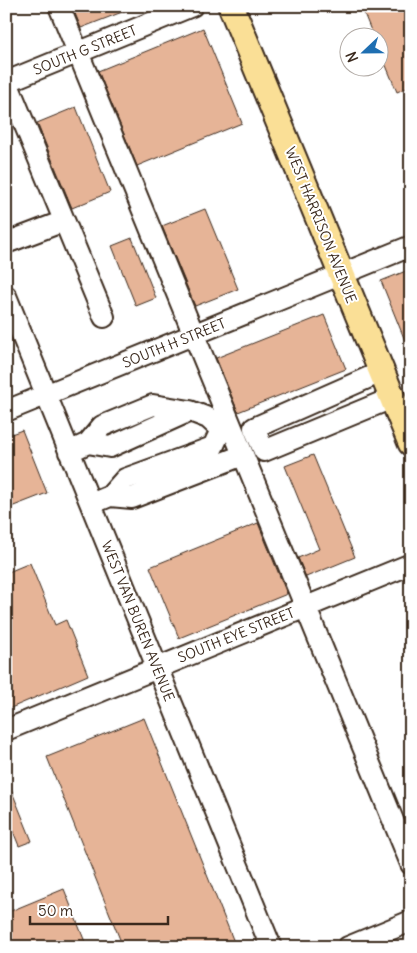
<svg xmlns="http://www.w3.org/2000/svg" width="417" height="953" font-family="Delius,sans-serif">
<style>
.building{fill:#e6b497;stroke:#3b2a1e}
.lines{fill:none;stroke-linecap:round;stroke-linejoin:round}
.minor-casing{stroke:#3b2a1e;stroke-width:24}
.major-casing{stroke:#3b2a1e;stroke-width:29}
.minor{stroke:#fff;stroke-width:20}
.major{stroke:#fadf96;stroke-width:25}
.labels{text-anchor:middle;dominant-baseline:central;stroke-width:4;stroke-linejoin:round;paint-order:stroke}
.street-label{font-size:14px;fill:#3b2a1e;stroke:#fff}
</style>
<rect width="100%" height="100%" fill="#fff"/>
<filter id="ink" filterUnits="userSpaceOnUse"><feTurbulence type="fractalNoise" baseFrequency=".02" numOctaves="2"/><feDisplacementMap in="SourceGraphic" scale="10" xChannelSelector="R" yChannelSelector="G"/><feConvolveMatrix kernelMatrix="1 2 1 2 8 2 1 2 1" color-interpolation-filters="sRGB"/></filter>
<g filter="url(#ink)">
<!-- building -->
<path class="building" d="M 72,6 L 135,6 L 135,7 L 81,28 Z
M 361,6 L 411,6 L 411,86 L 397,92 L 380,51 L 380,38 L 374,38 Z
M 203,28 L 242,123 L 137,166 L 98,71 Z
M 76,107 L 110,192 L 72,208 L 37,123 Z
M 205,209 L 238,289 L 195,306 L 162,226 Z
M 132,238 L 156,298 L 136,306 L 112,246 Z
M 411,269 L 411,353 L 410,353 L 381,281 Z
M 324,315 L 346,369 L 238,412 L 216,358 Z
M 22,430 L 47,493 L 6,509 L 6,436 Z
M 313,455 L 355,557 L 306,577 L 298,558 L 319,549 L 285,466 Z
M 258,523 L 287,594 L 179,638 L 150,567 Z
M 30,563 L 55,625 L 66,620 L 88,675 L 6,710 L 6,573 Z
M 144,718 L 236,947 L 123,947 L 47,757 Z
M 6,777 L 32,841 L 19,846 L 6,814 Z
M 64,889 L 87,947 L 6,947 L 6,913 Z"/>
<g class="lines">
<!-- minor casing -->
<g class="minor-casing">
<path id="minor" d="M 59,6 L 411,864
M 6,82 L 192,6
M 7,82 L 104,317
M 6,243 L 64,221
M 6,296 L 271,947
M 381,372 L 254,428 L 264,451 L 392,398
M 6,411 L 411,246
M 88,443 L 110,447 L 190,411
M 69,452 L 88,443 L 102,426 L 153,405 L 190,411 L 208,418 L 221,430
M 110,496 L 132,498 L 243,455
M 91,504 L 110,496 L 125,479 L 213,447 L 221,430 L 231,426
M 6,730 L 411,564
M 348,947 L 411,921"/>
</g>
<!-- major casing -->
<g class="major-casing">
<path id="major" d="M 231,6 L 411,443"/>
</g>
<!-- minor -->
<use href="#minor" class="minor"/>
<!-- major -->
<use href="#major" class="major"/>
</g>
</g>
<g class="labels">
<!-- street labels -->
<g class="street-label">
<text transform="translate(85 50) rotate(-22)">SOUTH G STREET</text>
<text transform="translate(321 225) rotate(68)">WEST HARRISON AVENUE</text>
<text transform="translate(174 343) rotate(-22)">SOUTH H STREET</text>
<text transform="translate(138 621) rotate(68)">WEST VAN BUREN AVENUE</text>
<text transform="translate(236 635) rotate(-22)">SOUTH EYE STREET</text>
</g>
</g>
<!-- margin -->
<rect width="417" height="953" fill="none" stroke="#fff" stroke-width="25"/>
<rect x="12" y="12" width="392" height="928" fill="none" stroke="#3b2a1e" stroke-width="2" filter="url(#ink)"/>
<!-- north arrow -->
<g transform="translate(364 52) rotate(248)"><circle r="24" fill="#ffffff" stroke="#b1aaa5"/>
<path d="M0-4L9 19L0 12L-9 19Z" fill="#1f6fb2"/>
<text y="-8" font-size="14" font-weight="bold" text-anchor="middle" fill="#3b2a1e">N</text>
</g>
<!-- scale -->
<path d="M30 916v8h138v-8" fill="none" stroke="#3b2a1e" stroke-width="2.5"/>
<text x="38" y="916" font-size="15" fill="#3b2a1e" stroke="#ffffff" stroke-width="4" paint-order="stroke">50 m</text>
</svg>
